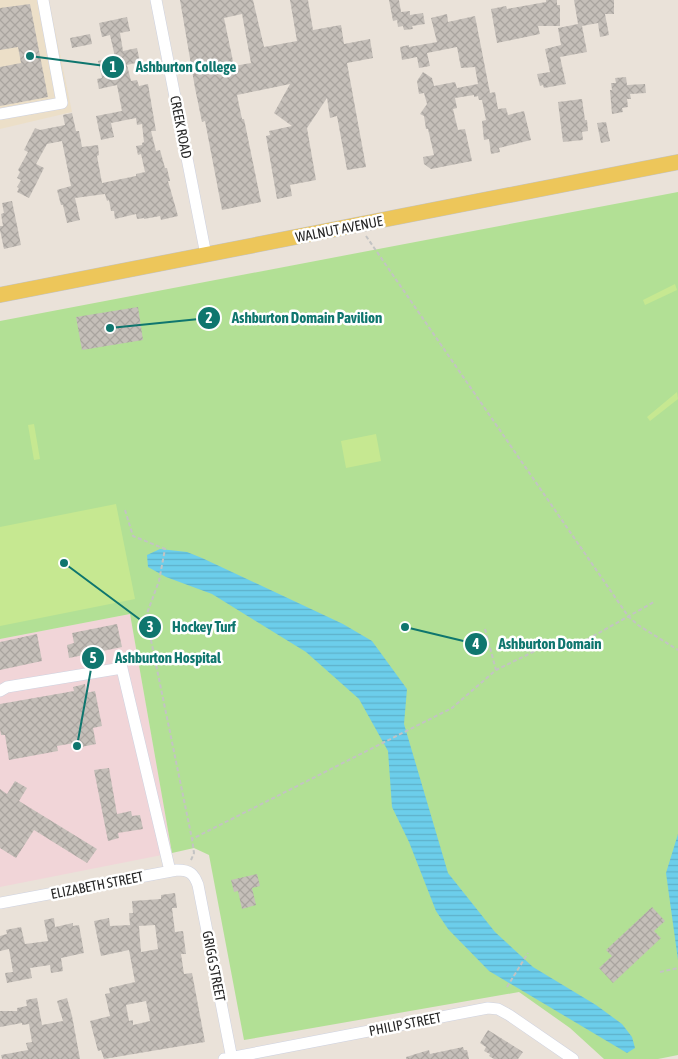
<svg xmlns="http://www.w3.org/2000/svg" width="678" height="1059" font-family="'Asap Condensed',sans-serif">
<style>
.education{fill:#ecdfc8}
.medical{fill:#f1d5d8}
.green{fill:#b2e095}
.pitch{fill:#c6e891}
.water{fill:url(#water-rules)}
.building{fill:url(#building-cross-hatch);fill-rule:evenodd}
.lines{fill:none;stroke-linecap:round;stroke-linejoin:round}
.minor-casing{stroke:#ced2e0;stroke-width:12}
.major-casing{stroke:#c3c3c3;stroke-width:16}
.path{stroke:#c3c3c3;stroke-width:2;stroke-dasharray:4 2.5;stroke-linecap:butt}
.minor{stroke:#fff;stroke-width:11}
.major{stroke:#edc65a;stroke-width:15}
.labels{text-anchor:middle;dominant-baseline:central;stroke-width:5;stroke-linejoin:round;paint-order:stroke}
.street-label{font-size:14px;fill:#272727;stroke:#fff}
.leader{fill:none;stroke:#0f766e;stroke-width:2}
.callout-dot{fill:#0f766e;stroke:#fff;stroke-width:2}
.mark-label{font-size:15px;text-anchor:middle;font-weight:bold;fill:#fff}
.callout-label{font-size:15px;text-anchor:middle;font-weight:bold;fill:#0f766e;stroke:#fff;stroke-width:5;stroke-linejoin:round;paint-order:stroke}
</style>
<defs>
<pattern id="water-rules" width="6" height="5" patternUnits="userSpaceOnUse" patternTransform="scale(1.25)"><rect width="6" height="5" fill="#6cceeb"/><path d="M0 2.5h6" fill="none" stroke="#5eb1ca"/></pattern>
<pattern id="building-cross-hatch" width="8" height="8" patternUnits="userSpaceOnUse" patternTransform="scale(1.25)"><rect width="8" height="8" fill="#c5bfb9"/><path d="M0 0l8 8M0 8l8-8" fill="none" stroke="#a9a49f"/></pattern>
</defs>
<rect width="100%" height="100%" fill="#eae2d9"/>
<!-- education -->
<path class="education" d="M 0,0 L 49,0 L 72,112 L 0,129 Z"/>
<!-- medical -->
<path class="medical" d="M 130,614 L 172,853 L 0,887 L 0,639 Z"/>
<!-- green -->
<path class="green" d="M 678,192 L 678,1055 L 658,1059 L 604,1059 L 570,1028 L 519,992 L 244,1040 L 209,855 L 194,848 L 172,853 L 130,614 L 0,639 L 0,321 Z"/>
<!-- pitch -->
<path class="pitch" d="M 675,284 L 677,290 L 645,305 L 643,300 Z
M 677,392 L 678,399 L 650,421 L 647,417 Z
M 34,424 L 40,459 L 34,460 L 28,425 Z
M 376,434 L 381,461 L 346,468 L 341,441 Z
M 116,504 L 135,599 L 0,626 L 0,527 Z"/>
<!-- water -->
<path class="water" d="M 160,549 L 187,552 L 202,558 L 343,624 L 372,641 L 407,689 L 404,724 L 448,873 L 495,932 L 533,967 L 596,1005 L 622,1024 L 632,1037 L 635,1048 L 627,1053 L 489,971 L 448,929 L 436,911 L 409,842 L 392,807 L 388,751 L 359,699 L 306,652 L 212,594 L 166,577 L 148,567 L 147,555 Z
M 678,834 L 678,960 L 666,873 Z"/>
<!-- building -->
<path class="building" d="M 180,0 L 253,0 L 264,47 L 297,41 L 290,0 L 308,0 L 313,30 L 341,25 L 344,44 L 370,39 L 373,58 L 347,63 L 366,167 L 347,170 L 337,116 L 330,118 L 327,98 L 307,128 L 316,180 L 290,185 L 292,196 L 277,199 L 266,136 L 270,135 L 269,131 L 292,126 L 274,113 L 290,84 L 237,95 L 242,119 L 244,119 L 261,202 L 222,210 L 205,121 L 202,122 L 195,88 ZM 242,14 L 251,63 L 234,66 L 224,18 Z
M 389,0 L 399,0 L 401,12 L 410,11 L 410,15 L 423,13 L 425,24 L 412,26 L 413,29 L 404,30 L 403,26 L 398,27 L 397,20 L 393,21 Z
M 546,0 L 557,0 L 557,5 L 560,5 L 560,26 L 538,26 L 540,34 L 497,43 L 491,9 L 506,6 L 507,9 L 546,2 Z
M 574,0 L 614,0 L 614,14 L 605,14 L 609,35 L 600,37 L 598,23 L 582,26 L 587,52 L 560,57 L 566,84 L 544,88 L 543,85 L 540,86 L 537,74 L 550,72 L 545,49 L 561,45 L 558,28 L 578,24 Z
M 30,4 L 48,97 L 0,106 L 0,67 L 21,63 L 18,47 L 0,50 L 0,8 Z
M 447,14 L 448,22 L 475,16 L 490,93 L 495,92 L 498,109 L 506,108 L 508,115 L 524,111 L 531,140 L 499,148 L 500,152 L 491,154 L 489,139 L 484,140 L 482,121 L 486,120 L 482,100 L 479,100 L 478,96 L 474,97 L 474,95 L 455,98 L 457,108 L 453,109 L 458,130 L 465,129 L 472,161 L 431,169 L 424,164 L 423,157 L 434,155 L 428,129 L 426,129 L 424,116 L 420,114 L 427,104 L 424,93 L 419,94 L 417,81 L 423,72 L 432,78 L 434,86 L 455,82 L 457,88 L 478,84 L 475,67 L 461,68 L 457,47 L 427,53 L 430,66 L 419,68 L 417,57 L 402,60 L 400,47 L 409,45 L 409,47 L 437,42 L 431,18 Z
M 127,17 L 130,31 L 120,33 L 123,51 L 137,48 L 140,62 L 127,65 L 131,81 L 137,80 L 139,86 L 148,84 L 156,131 L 151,131 L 156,151 L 160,150 L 165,168 L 167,168 L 170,181 L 168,181 L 178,216 L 161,220 L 160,216 L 144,219 L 144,218 L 137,219 L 136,214 L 115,219 L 114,211 L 111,211 L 109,200 L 107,201 L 105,194 L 75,198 L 80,220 L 67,223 L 63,205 L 61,205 L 57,190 L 71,186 L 62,141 L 47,144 L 36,164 L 44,168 L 29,198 L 17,192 L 19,188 L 17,187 L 21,180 L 17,178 L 20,172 L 18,170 L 28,152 L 24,150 L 35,128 L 40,130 L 65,125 L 63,115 L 72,113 L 76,131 L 79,131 L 82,147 L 98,145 L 99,155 L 97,156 L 102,183 L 136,176 L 136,174 L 145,172 L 141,154 L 138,155 L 136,146 L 142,145 L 142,143 L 144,142 L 142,124 L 137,125 L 136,118 L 111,123 L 114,137 L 101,140 L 96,116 L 122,111 L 117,85 L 99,89 L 97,79 L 102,78 L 98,61 L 115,57 L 110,35 L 102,37 L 99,23 Z
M 90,34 L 92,44 L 72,48 L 70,38 Z
M 626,77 L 627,85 L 645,84 L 646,93 L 630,94 L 631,99 L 627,99 L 628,107 L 622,108 L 623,112 L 612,114 L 610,90 L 612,90 L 611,83 L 616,83 L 615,78 Z
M 582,99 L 585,120 L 587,120 L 588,131 L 582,132 L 583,140 L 563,142 L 558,102 Z
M 606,122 L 610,141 L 601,143 L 597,123 Z
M 12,201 L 21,245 L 4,249 L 0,230 L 0,226 L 3,226 L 1,214 L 4,213 L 2,203 Z
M 138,307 L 143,340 L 82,350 L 76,317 Z
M 117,624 L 122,647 L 69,658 L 67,645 L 74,643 L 72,633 Z
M 37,634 L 42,661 L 0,670 L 0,642 Z
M 85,684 L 86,693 L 95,691 L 102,726 L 93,728 L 96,744 L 81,747 L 80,742 L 57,746 L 58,751 L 9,760 L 5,735 L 1,735 L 0,729 L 0,704 L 74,691 L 73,687 Z
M 109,768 L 117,814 L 131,811 L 132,816 L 140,815 L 143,829 L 118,833 L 119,838 L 108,841 L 94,770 Z
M 15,781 L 27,788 L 19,801 L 97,849 L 87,863 L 34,830 L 16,858 L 0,848 L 0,789 L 7,794 Z
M 257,874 L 260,886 L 252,888 L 256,905 L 242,909 L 238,891 L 234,892 L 231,880 Z
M 175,893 L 177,908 L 172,908 L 175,932 L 183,931 L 186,954 L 181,954 L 184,974 L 192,973 L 205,1042 L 104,1059 L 101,1050 L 98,1051 L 90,1021 L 110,1016 L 105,994 L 110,993 L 109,988 L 135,982 L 129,950 L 101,956 L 94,921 L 109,918 L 110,926 L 130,925 L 129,913 L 133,913 L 132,901 L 161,899 L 161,895 ZM 155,925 L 158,949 L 141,952 L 139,926 ZM 146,1001 L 150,1021 L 133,1025 L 133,1020 L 129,1021 L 126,1005 Z
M 652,907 L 665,921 L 654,931 L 661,938 L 613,983 L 599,968 L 612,956 L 606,950 Z
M 54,918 L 55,927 L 73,923 L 73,926 L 79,925 L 84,953 L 61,958 L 63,971 L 51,973 L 50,965 L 30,968 L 32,978 L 7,983 L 5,973 L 13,972 L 9,949 L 0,951 L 0,936 L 7,934 L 6,930 L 21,927 L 25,944 L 48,941 L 44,920 Z
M 37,998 L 42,1025 L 63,1021 L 57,1001 L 67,998 L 72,1016 L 80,1059 L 2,1059 L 1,1055 L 28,1050 L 26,1043 L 32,1042 L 29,1024 L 22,1025 L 22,1023 L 0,1027 L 0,1011 L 17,1011 L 17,1008 L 27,1006 L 26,1000 Z
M 488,1030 L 523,1052 L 518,1059 L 494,1059 L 489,1056 L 490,1054 L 484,1051 L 486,1047 L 480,1043 Z
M 463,1047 L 464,1050 L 467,1050 L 469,1059 L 406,1059 L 406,1057 L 429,1050 L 430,1054 Z"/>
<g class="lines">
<!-- minor casing -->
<g class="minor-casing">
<path id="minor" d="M 156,0 L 206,255
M 0,114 L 62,103 L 43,0
M 120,660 L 170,871
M 0,691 L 7,687 L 122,668
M 0,903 L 177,870 C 190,870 194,874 198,885 L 232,1059
M 224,1059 L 488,1008 L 498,1009 L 509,1015 L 573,1059"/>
</g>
<!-- major casing -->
<g class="major-casing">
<path id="major" d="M 0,295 L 678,162"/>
</g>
<!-- path -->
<path class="path" d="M 366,236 L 628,616 L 638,625 L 678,650
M 125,510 L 133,536 L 165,549 L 159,581 L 146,616 L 192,839
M 485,629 L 496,670
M 191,860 L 194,853 L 192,839 L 452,708 L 496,670 L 537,650 L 588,639 L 654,602
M 660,972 L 678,968
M 507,987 L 528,953"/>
<!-- minor -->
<use href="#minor" class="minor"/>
<!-- major -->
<use href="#major" class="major"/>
</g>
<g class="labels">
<!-- street labels -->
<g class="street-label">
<text transform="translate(181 127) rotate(79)">CREEK ROAD</text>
<text transform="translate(339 229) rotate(-11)">WALNUT AVENUE</text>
<text transform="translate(97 885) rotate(-11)">ELIZABETH STREET</text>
<text transform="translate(214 966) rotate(79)">GRIGG STREET</text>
<text transform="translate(405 1024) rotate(-11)">PHILIP STREET</text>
</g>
</g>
<!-- callouts -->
<path class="leader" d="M30 56L113 67M110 328L209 318M64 563L150 627M405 627L476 644M77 746L93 658"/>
<g class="callout-dot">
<circle cx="30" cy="56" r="5"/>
<circle cx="110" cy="328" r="5"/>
<circle cx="64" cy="563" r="5"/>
<circle cx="405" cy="627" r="5"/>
<circle cx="77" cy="746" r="5"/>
<circle cx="113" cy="67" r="12"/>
<circle cx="209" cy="318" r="12"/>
<circle cx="150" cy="627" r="12"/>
<circle cx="476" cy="644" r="12"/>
<circle cx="93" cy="658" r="12"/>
</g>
<g class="mark-label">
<text x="113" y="72">1</text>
<text x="209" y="323">2</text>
<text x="150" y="632">3</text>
<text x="476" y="649">4</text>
<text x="93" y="663">5</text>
</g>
<g class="callout-label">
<text x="186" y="72">Ashburton College</text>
<text x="307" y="323">Ashburton Domain Pavilion</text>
<text x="204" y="632">Hockey Turf</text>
<text x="550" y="649">Ashburton Domain</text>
<text x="168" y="663">Ashburton Hospital</text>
</g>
</svg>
